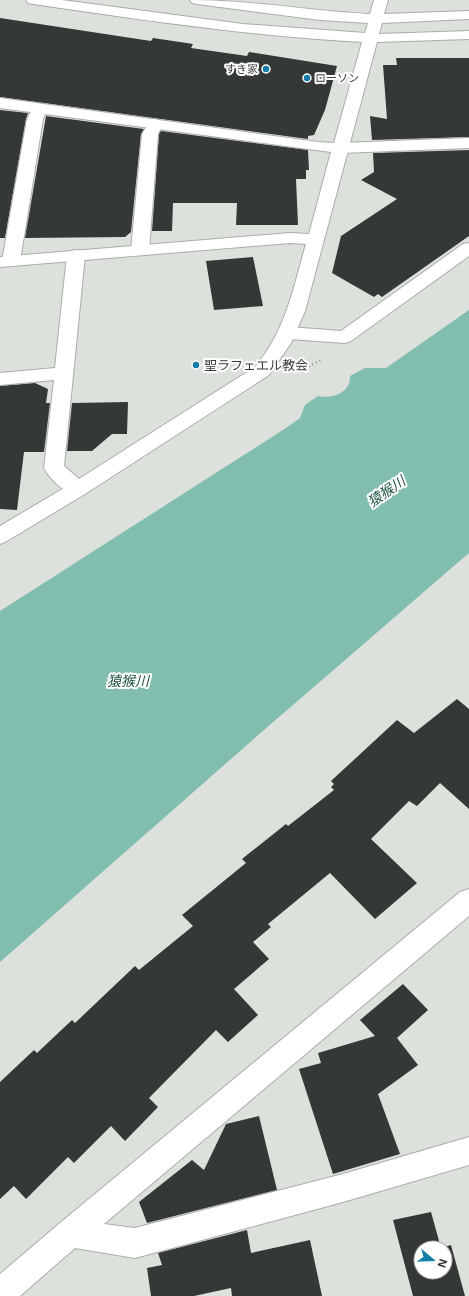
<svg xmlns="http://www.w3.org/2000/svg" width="469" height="1296" font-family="Inter,'Noto Sans JP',sans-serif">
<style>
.water{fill:#81beaf}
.building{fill:#343936;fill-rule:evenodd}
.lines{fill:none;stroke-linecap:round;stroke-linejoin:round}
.minor-casing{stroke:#a9ada8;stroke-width:2}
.tertiary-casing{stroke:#a9ada8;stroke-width:2}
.path{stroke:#979b97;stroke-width:2.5;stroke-dasharray:1 3;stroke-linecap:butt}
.minor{fill:#fff;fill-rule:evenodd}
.tertiary{fill:#fff;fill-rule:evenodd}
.poi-dot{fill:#157ea8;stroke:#fff;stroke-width:1.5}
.labels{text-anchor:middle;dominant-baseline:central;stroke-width:4;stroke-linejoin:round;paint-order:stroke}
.far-poi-label{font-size:11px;fill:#393b39;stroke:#fff;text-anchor:end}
.poi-label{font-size:13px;fill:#393b39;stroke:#fff;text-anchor:start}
.water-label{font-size:14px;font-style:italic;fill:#1e5146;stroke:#fff}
</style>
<rect width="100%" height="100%" fill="#dde1dc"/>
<!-- water -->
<path class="water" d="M 469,310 L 469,553 L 264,730 L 0,962 L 0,611 L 286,428 L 300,418 L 305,405 L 318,396 C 332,399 351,393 350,376 L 365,368 L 386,368 Z"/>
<!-- building -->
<path class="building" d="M 0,18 L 151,41 L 153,38 L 193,44 L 191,48 L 247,56 L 249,52 L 337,66 L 325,110 L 314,135 L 308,136 L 308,139 L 0,97 Z
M 396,58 L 469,58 L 469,137 L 372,140 L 370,116 L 387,119 L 383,65 L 397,65 Z
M 0,110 L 28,113 L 26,119 L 5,238 L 0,238 Z
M 46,116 L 144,129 L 141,134 L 131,232 L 125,237 L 25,238 Z
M 161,131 L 308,150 L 309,170 L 306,170 L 306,179 L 296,179 L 298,225 L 236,225 L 237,203 L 173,203 L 172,231 L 152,231 L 159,134 Z
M 469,150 L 469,236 L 382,297 L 378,294 L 374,297 L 332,273 L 341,236 L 397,199 L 361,180 L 374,172 L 373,153 Z
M 253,257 L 263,306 L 214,310 L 206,261 Z
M 35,383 L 48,389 L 46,403 L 50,403 L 44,452 L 24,452 L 17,510 L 0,509 L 0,386 Z
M 128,402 L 127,434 L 112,434 L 92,451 L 67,451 L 72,403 Z
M 457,699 L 469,709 L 469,809 L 440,783 L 417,806 L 409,801 L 371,839 L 417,883 L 375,919 L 330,873 L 268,924 L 271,927 L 253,942 L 269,959 L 234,989 L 258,1015 L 228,1042 L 216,1030 L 149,1098 L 158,1107 L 125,1141 L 111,1126 L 74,1163 L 68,1157 L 26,1199 L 14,1186 L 0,1199 L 0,1082 L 34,1050 L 37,1053 L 72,1020 L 75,1023 L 135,966 L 139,970 L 193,926 L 182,915 L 246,863 L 242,859 L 286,824 L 288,826 L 334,790 L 331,787 L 334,784 L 331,781 L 397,720 L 414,733 Z
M 403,984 L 428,1010 L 397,1038 L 418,1065 L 378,1094 L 400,1154 L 333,1174 L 299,1069 L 321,1063 L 318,1053 L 375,1036 L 360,1020 Z
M 259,1116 L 277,1190 L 147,1223 L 139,1202 L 192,1160 L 204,1170 L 226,1124 Z
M 431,1212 L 441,1248 L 451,1245 L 465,1296 L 413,1296 L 393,1220 ZM 421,1248 L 445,1248 L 445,1272 L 421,1272 Z
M 247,1230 L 251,1253 L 310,1240 L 322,1296 L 232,1296 L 231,1288 L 194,1296 L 151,1296 L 147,1268 L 162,1265 L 158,1253 Z"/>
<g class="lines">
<!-- minor casing -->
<g class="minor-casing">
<path id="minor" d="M 39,104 L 44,106 L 47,109 L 43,119 L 20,261 L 17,265 L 11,266 L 5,265 L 2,261 L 27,119 L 34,106 Z
M 155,119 L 160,121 L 163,124 L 158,134 L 149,250 L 146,254 L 140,255 L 134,254 L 131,250 L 142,134 L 150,121 Z
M 469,138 L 469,148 L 341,153 L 335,151 L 333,148 L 335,145 L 341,143 Z
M 469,243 L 469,256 L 351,341 L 345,343 L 289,339 L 283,337 L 280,333 L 283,329 L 289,327 L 341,331 L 463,244 Z
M 76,250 L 82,251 L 85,255 L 64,466 L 85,484 L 88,489 L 85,494 C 70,499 51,481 44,468 L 54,380 L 0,385 L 0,373 L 55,368 L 67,255 L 70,251 Z
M 469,889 L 469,916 L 104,1224 L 135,1228 L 343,1174 L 469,1137 L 469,1165 L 343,1202 L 135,1258 L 75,1248 L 20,1296 L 0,1296 L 0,1274 L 60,1223 L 460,892 Z"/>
</g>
<!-- tertiary casing -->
<g class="tertiary-casing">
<path id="tertiary" d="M 26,0 L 62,0 L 243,24 L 365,33 L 368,23 L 320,20 L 197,4 L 192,3 L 190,0 C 250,0 310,11 370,14 L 374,0 L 388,0 L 384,14 L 469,11 L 469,19 L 382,23 L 379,34 L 469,31 L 469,39 L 377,42 L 305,311 L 291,343 L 269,375 L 85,494 L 7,541 L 0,544 L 0,526 L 71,484 L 255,367 C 286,330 293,289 306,244 L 290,243 L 0,267 L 0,257 L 290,233 L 309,234 L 331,152 L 0,108 L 0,98 L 318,142 L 334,143 L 362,42 C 252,36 142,20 33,4 L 28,3 Z"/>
</g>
<!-- path -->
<path class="path" d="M 305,368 L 322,360"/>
<!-- minor -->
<use href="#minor" class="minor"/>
<!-- tertiary -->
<use href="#tertiary" class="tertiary"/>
</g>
<!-- markers -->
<g class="poi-dot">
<circle cx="266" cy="69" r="4"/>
<circle cx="307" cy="78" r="4"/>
<circle cx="196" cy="365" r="4"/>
</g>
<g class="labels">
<!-- far-poi labels -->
<g class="far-poi-label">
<text x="258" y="69">すき家</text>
<text x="315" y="78" text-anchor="start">ローソン</text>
</g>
<!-- poi labels -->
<g class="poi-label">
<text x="204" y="365">聖ラフェエル教会</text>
</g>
<!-- water labels -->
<g class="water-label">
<text transform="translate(386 491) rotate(-35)">猿猴川</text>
<text x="128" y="680">猿猴川</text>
</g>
</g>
<!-- north arrow -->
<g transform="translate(433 1260) rotate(109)"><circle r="19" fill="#ffffff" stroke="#b0b1b0"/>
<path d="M0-3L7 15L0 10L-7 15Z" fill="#157ea8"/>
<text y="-6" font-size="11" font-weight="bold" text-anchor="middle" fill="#393b39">N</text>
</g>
</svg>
